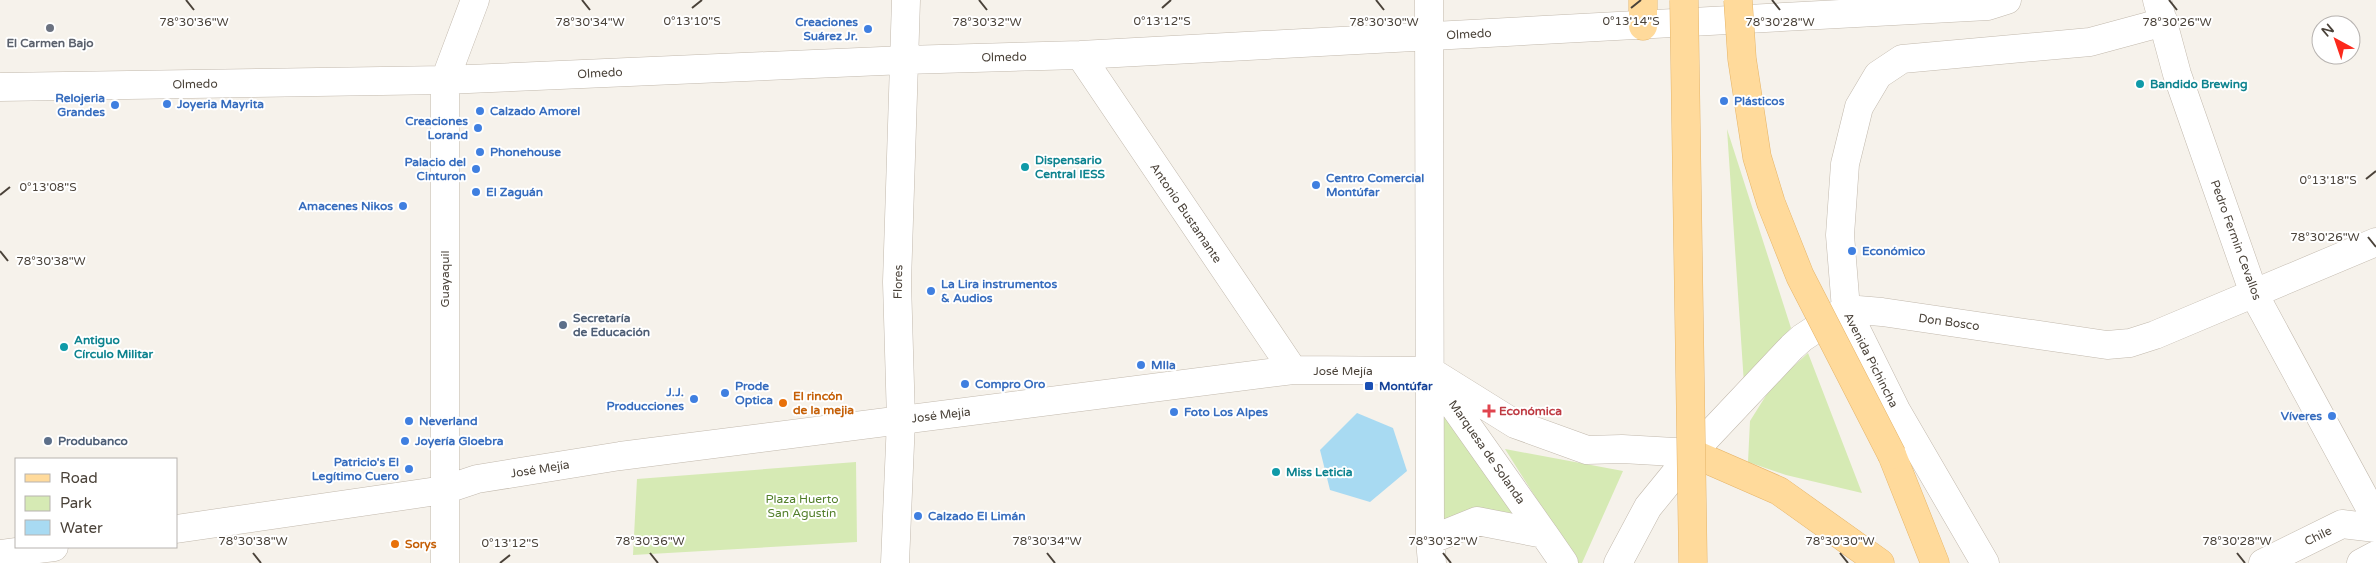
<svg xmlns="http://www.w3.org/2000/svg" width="2376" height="563" font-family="'Varela Round',sans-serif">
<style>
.green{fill:#d6eab4}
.water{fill:#a8daf2}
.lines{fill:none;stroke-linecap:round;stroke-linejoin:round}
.minor-casing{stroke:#c2b9ad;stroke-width:29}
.major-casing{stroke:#e6b569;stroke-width:29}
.minor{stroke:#fff;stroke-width:28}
.major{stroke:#ffda9b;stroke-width:28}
.major-bridge-casing{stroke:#e6b569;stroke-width:29;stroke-linecap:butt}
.major-bridge{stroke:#ffda9b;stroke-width:28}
.ticks{fill:none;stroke:#4a4239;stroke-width:2}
.worship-dot{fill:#6b7280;stroke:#fff;stroke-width:2}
.shop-dot{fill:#3f7fe0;stroke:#fff;stroke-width:2}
.culture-dot{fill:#0f9aa8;stroke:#fff;stroke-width:2}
.service-dot{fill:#5c6f8a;stroke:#fff;stroke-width:2}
.transit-dot{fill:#1a4fb4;stroke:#fff;stroke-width:2}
.food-dot{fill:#e8710a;stroke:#fff;stroke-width:2}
.health-dot{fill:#e0444e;stroke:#fff;stroke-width:2}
.labels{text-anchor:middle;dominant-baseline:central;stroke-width:4;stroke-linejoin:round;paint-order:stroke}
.shop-label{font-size:12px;font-weight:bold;fill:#366cbe;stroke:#fff;text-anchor:start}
.street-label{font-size:12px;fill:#4a4239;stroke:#fff}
.worship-label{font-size:12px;font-weight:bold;fill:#5b616d;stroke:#fff}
.culture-label{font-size:12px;font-weight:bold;fill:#0d838f;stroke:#fff;text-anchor:start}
.service-label{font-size:12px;font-weight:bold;fill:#4e5e75;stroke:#fff;text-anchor:start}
.transit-label{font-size:12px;font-weight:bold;fill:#164399;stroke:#fff;text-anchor:start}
.food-label{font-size:12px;font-weight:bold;fill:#c56008;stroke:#fff;text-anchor:start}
.health-label{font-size:12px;font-weight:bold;fill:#be3a42;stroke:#fff;text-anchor:start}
.park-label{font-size:12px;fill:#517e2a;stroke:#fff}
.ticks-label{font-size:12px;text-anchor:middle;fill:#4a4239;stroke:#fff;stroke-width:4;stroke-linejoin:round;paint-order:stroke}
</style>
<rect width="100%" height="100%" fill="#f6f2eb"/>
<!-- green -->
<path class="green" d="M 1727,129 L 1791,328 L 1744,384 Z
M 1808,353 L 1862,493 L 1786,475 L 1748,462 L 1750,421 L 1772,386 Z
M 1439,405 L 1518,519 L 1474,507 L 1444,521 Z
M 1505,449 L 1623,471 L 1582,563 L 1577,563 Z
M 856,462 L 857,542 L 633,555 L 637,479 Z"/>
<!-- water -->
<path class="water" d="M 1357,413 L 1393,428 L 1407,471 L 1370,502 L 1330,490 L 1320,450 Z"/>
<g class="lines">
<!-- minor casing -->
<g class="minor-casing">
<path id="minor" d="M 1429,0 L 1430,540 L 1432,563
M 2157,0 L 2177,74 L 2254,294 L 2376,519
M 1080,55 L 1293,370
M 0,87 L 445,80 L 905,60 L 1080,55 L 1988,6 L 2007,0
M 1436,381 L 1544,534
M 176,529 L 444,490 L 477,479 L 620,456 L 1293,370 L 1430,371 L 1515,424 L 1587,450 L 1622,449 L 1692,453
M 1430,540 L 1477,521 L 1544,534 L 1564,563
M 0,554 L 54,547
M 445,563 L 445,80 L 475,0
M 895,563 L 901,420 L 897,282 L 906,0
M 1618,563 L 1648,507 L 1692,453 L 1792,347 L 1802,338 L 1846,309 L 1882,312 L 2107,345 L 2130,343 L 2155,335 L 2376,242
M 1985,563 L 1896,410 L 1846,309 L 1840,235 L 1845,164 L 1859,107 L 1878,75 L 1902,59 L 2090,42 L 2164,22
M 2263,563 L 2342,524 L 2376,528
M 2361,563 L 2376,555"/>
</g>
<!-- major casing -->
<g class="major-casing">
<path id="major" d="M 1643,0 L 1643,26
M 1692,453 L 1779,491 L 1880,563
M 1892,455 L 1935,563"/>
</g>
<!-- minor -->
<use href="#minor" class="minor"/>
<!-- major -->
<use href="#major" class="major"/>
<!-- major-bridge casing -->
<g class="major-bridge-casing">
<path id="major-bridge" d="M 1684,0 L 1693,563
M 1738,0 L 1742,59 L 1757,157 L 1771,203 L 1800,276 L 1892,455"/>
</g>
<!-- major-bridge -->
<use href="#major-bridge" class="major-bridge"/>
</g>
<!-- ticks -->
<path class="ticks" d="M 186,0 L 194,10M 582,0 L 590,10M 979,0 L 987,10M 1376,0 L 1384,10M 1772,0 L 1780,10M 2169,0 L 2177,10M 692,8 L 702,0M 1162,8 L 1171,0M 1631,8 L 1641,0M 2366,179 L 2376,171M 0,195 L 10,187M 2368,237 L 2376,247M 0,251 L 8,261M 253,553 L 261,563M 650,553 L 658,563M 1047,553 L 1055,563M 1443,553 L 1451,563M 1840,553 L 1848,563M 2237,553 L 2245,563M 500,563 L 510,555"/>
<!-- markers -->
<circle class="worship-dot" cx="50" cy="28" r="5"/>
<g class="shop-dot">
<circle cx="868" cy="29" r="5"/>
<circle cx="1724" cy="101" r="5"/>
<circle cx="167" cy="104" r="5"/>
<circle cx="115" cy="105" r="5"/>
<circle cx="480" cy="111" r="5"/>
<circle cx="478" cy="128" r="5"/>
<circle cx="480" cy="152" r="5"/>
<circle cx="476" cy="169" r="5"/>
<circle cx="1316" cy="185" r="5"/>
<circle cx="476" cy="192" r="5"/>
<circle cx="403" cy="206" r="5"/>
<circle cx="1852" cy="251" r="5"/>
<circle cx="931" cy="291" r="5"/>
<circle cx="1141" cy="365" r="5"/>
<circle cx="965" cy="384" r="5"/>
<circle cx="725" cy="393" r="5"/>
<circle cx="694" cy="399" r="5"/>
<circle cx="1174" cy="412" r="5"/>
<circle cx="2332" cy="416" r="5"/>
<circle cx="409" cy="421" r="5"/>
<circle cx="405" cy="441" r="5"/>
<circle cx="409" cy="469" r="5"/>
<circle cx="918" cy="516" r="5"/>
</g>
<g class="culture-dot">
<circle cx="2140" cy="84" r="5"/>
<circle cx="1025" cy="167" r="5"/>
<circle cx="64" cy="347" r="5"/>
<circle cx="1276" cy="472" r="5"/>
</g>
<g class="service-dot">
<circle cx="563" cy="325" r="5"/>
<circle cx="48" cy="441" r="5"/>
</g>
<rect class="transit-dot" x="1364" y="381" width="10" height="10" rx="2.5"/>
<g class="food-dot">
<circle cx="783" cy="403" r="5"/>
<circle cx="395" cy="544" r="5"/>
</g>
<path class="health-dot" d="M1486.5 403.5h5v5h5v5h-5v5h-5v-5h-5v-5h5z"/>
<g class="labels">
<!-- shop labels -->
<g class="shop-label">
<text x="858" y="22" text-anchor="end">Creaciones<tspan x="858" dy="14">Suárez Jr.</tspan></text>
<text x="105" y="98" text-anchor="end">Relojeria<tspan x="105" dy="14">Grandes</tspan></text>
<text x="1734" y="101">Plásticos</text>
<text x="177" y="104">Joyeria Mayrita</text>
<text x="490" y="111">Calzado Amorel</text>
<text x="468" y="121" text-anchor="end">Creaciones<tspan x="468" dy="14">Lorand</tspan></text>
<text x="490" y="152">Phonehouse</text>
<text x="466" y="162" text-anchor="end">Palacio del<tspan x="466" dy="14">Cinturon</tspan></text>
<text x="1326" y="178">Centro Comercial<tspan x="1326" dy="14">Montúfar</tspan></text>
<text x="486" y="192">El Zaguán</text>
<text x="393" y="206" text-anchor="end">Amacenes Nikos</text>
<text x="1862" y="251">Económico</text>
<text x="941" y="284">La Lira instrumentos<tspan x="941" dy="14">&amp; Audios</tspan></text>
<text x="1151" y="365">MIla</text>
<text x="975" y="384">Compro Oro</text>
<text x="735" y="386">Prode<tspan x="735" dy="14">Optica</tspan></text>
<text x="684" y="392" text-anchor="end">J.J.<tspan x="684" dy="14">Producciones</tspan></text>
<text x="1184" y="412">Foto Los Alpes</text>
<text x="2322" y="416" text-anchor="end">Víveres</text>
<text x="419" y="421">Neverland</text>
<text x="415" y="441">Joyería Gloebra</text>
<text x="399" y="462" text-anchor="end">Patricio's El<tspan x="399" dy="14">Legítimo Cuero</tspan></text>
<text x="928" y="516">Calzado El Limán</text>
</g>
<!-- street labels -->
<g class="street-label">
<text transform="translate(1469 34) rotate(-3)">Olmedo</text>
<text transform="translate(1004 57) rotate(-1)">Olmedo</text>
<text transform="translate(600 73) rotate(-3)">Olmedo</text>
<text transform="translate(195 84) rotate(-1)">Olmedo</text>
<text transform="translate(1186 213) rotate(56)">Antonio Bustamante</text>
<text transform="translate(2236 240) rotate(70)">Pedro Fermin Cevallos</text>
<text transform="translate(445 279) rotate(-90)">Guayaquil</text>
<text transform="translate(898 282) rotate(-89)">Flores</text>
<text transform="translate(1949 322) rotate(8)">Don Bosco</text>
<text transform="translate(1871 360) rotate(63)">Avenida Pichincha</text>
<text x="1343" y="371">José Mejía</text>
<text transform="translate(941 415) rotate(-7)">José Mejía</text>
<text transform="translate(1487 452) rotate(55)">Marquesa de Solanda</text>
<text transform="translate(540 469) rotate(-9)">José Mejía</text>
<text transform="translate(2318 536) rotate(-26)">Chile</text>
</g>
<!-- worship labels -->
<g class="worship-label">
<text x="50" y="43">El Carmen Bajo</text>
</g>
<!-- culture labels -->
<g class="culture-label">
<text x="2150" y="84">Bandido Brewing</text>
<text x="1035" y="160">Dispensario<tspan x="1035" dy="14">Central IESS</tspan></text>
<text x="74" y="340">Antiguo<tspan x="74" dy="14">Círculo Militar</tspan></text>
<text x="1286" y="472">Miss Leticia</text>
</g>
<!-- service labels -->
<g class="service-label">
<text x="573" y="318">Secretaría<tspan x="573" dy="14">de Educación</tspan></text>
<text x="58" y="441">Produbanco</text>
</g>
<!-- transit labels -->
<g class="transit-label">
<text x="1379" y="386">Montúfar</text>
</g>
<!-- food labels -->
<g class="food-label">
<text x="793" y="396">El rincón<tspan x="793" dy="14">de la mejia</tspan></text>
<text x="405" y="544">Sorys</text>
</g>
<!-- health labels -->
<g class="health-label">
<text x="1499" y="411">Económica</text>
</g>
<!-- park labels -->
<g class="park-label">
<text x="802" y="499">Plaza Huerto<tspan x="802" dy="14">San Agustín</tspan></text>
</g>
</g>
<g class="ticks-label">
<text x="692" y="25">0°13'10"S</text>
<text x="1162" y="25">0°13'12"S</text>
<text x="1631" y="25">0°13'14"S</text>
<text x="590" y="26">78°30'34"W</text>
<text x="1384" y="26">78°30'30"W</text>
<text x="2177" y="26">78°30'26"W</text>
<text x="194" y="26">78°30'36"W</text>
<text x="987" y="26">78°30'32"W</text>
<text x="1780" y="26">78°30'28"W</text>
<text x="2328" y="184">0°13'18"S</text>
<text x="48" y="191">0°13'08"S</text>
<text x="2325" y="241">78°30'26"W</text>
<text x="51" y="265">78°30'38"W</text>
<text x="253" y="545">78°30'38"W</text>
<text x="650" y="545">78°30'36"W</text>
<text x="1047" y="545">78°30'34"W</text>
<text x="1443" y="545">78°30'32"W</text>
<text x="1840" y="545">78°30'30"W</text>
<text x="2237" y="545">78°30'28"W</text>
<text x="510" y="547">0°13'12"S</text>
</g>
<!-- legend -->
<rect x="15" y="458" width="162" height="90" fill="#ffffff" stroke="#b7b3b0"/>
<rect x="25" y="474" width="25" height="8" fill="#ffda9b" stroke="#b7b3b0"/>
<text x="60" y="483" font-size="15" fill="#4a4239">Road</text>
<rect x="25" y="496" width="25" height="15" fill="#d6eab4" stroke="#b7b3b0"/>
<text x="60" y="508" font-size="15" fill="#4a4239">Park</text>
<rect x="25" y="520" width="25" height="15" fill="#a8daf2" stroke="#b7b3b0"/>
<text x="60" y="533" font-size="15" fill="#4a4239">Water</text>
<!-- north arrow -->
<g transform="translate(2336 40) rotate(320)"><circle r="24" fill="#ffffff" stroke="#b7b3b0"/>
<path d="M0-4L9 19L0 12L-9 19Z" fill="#fc291c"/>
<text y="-8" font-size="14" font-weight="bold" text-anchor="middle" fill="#4a4239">N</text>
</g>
</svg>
